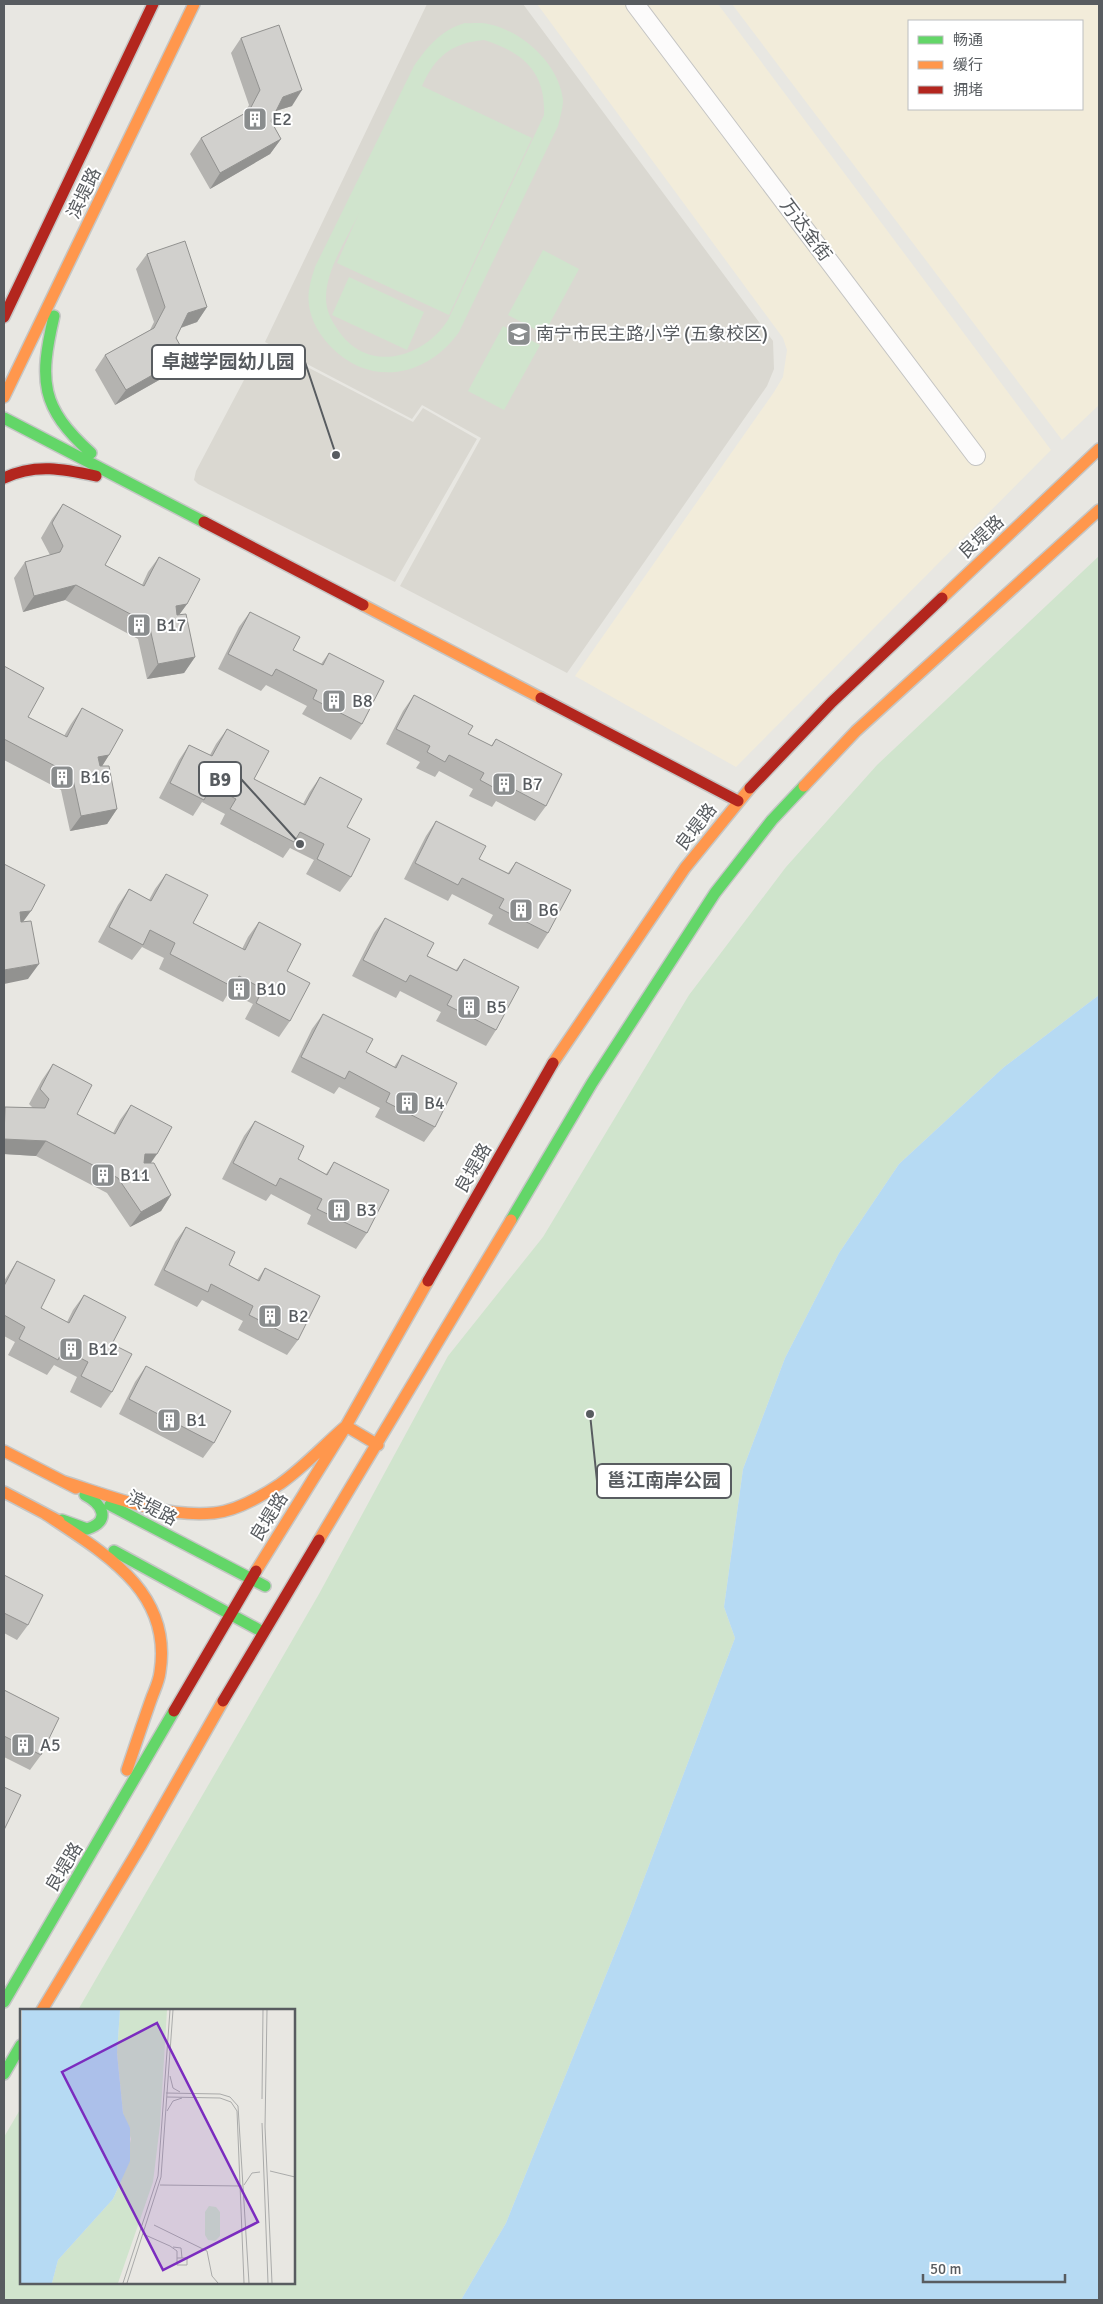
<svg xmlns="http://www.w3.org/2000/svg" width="1103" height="2304" font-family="Signika,'Noto Sans SC',sans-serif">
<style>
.commercial{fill:#f2ecda;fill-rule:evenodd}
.education{fill:#dad8d1}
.green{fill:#d0e4cd;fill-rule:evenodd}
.water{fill:#b6daf3}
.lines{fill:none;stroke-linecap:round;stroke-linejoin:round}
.street-casing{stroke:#c4c4c3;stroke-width:20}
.fast-casing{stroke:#c5c6c5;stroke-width:14}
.slow-casing{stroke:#c5c6c5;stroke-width:14}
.jam-casing{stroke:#c5c6c5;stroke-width:14}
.street{stroke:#fcfbfb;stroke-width:18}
.fast{stroke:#63d668;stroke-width:11}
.slow{stroke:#ff974d;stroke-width:11}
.jam{stroke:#b3261e;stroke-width:11}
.wall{fill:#b4b3b0}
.shaded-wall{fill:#929290}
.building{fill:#d1d0cd;stroke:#929290}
.labels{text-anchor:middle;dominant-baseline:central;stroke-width:4;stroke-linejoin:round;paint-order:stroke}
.poi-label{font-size:18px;fill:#585c60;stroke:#fff;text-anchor:start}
.street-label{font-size:18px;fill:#585c60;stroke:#fff}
.inset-road{fill:none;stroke:#aaabaa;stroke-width:1}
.view{fill:#7b2cbf;fill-opacity:0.15;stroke:#7b2cbf;stroke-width:2.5}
.inset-edge{fill:none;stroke:#585c60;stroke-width:2.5}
.leader{fill:none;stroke:#585c60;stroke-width:2}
.callout-dot{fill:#585c60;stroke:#fff;stroke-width:2}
.callout{fill:#fff;stroke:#585c60;stroke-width:2}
.callout-label{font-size:19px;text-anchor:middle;font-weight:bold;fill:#585c60}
</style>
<rect width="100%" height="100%" fill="#e8e7e2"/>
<!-- commercial -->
<path class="commercial" d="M 537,4 L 718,4 L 1051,450 L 736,767 L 575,676 L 774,392 L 783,377 L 787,350 L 783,338 Z
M 732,4 L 1099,4 L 1099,405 L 1062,440 ZM 909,21 L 1082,21 L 1082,109 L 909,109 Z"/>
<!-- education -->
<path class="education" d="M 427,4 L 523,4 L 773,341 L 774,369 L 767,386 L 567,673 L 400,586 L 481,438 L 422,405 L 412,419 L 265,342 Z
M 263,344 L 413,422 L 423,408 L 477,439 L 395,582 L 198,484 L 194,480 L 196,471 Z"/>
<!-- green -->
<path class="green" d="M 465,23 C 472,24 481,22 488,24 C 523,31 559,64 563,100 C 563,108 560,118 558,126 L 459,332 C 428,376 372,388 332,348 C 320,336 311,321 309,305 C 307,292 311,280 315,267 L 414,66 C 428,46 441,30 465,23 ZM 484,40 C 522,52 546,71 544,115 L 448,320 C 423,359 367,374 338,330 C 331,320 326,310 326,298 C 326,269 347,239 359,213 L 337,263 L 449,315 L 532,138 L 422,86 C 435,57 451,43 484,40 Z
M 543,250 L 579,269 L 544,334 L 508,315 Z
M 349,277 L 424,312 L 407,350 L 332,315 Z
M 503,326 L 540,345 L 504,410 L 468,391 Z
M 1099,556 L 1099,995 L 1004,1067 L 899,1164 L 839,1253 L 785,1358 L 743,1469 L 724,1607 L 735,1638 L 631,1913 L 506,2223 L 461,2300 L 4,2300 L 4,2137 L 21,2108 L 21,2283 L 294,2283 L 294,2010 L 78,2010 L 319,1594 L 448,1356 L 543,1237 L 689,995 L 786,867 L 877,765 Z"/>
<!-- water -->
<path class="water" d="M 1099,995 L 1099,2300 L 461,2300 L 506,2223 L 631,1913 L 735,1638 L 724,1607 L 743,1469 L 785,1358 L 839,1253 L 899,1164 L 1004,1067 Z"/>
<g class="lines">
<!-- street casing -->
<g class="street-casing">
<path id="street" d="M 635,4 L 976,456"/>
</g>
<!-- fast casing -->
<g class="fast-casing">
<path id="fast" d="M 54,316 C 39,381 40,407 91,453
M 4,418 L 204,522
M 511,1220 L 592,1083 L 715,893 L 772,820 L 804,786
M 110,1505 L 265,1586
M 62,1520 L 87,1529 C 112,1521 102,1504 85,1495
M 114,1551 L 263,1632
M 4,2002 L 174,1711
M 4,2074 L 21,2045"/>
</g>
<!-- slow casing -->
<g class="slow-casing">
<path id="slow" d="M 4,397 L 194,4
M 942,598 L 1099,449
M 363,605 L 541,698
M 804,786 L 856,731 L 1099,510
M 553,1063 L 685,868 L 750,788
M 4,1451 L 76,1488
M 62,1481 C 110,1496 163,1518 214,1513 C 236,1511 262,1496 280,1484 C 304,1467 324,1445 346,1426 L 378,1445
M 4,1492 L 59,1521
M 44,1513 C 102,1552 173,1590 160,1672 C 159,1681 155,1689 152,1697 C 143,1722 135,1746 127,1770
M 319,1540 L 511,1220
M 256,1571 L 346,1426 L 428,1281
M 42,2010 L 140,1847 L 223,1701"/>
</g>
<!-- jam casing -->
<g class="jam-casing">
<path id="jam" d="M 4,317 L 153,4
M 4,478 C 35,463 64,469 96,476
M 204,522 L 363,605
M 541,698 L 738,801
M 750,788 L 832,702 L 942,598
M 428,1281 L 553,1063
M 223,1701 L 319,1540
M 174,1711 L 256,1571"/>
</g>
<!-- street -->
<use href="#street" class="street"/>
<!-- fast -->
<use href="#fast" class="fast"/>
<!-- slow -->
<use href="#slow" class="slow"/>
<!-- jam -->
<use href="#jam" class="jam"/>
</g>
<!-- wall -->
<path class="wall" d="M 241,38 L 292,106 L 276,111 L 271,121 L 281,139 L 270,154 L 210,189 L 190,154 L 201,138 L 245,113 L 249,105 L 231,53 Z
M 147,254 L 207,307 L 197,322 L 181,328 L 176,338 L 186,356 L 175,371 L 115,405 L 95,370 L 105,355 L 150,330 L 154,322 L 136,269 Z
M 63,504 L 105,565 L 142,585 L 148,572 L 159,557 L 187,604 L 179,615 L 195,657 L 184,673 L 147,679 L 138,639 L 65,600 L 23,612 L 14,578 L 25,562 L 50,555 L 41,538 L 52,519 Z
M 250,612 L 293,650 L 321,664 L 329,653 L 362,724 L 351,740 L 302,714 L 307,706 L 266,685 L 261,691 L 218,669 L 239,627 Z
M 4,666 L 28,717 L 64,736 L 71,724 L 82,708 L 109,755 L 102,766 L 117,809 L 107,824 L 70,831 L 61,790 L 4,760 Z
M 414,695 L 468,734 L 491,746 L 496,739 L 546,806 L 535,821 L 496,801 L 492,807 L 469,796 L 473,789 L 439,771 L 435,777 L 416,768 L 420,762 L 386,744 L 403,711 Z
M 227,729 L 254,779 L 303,804 L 309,793 L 320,777 L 347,827 L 351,877 L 340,892 L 306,874 L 314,860 L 290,848 L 283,858 L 220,824 L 225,814 L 202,802 L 193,816 L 159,798 L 179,760 L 189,745 L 210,755 L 216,744 Z
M 436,821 L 479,859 L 508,873 L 516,862 L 548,933 L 538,949 L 488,924 L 493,915 L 452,894 L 448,901 L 404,879 L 426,836 Z
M 166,874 L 193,923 L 242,949 L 248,937 L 259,922 L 287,971 L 290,1021 L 279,1037 L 245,1019 L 253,1004 L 229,992 L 223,1002 L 159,969 L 164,958 L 142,947 L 132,960 L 98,942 L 118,905 L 129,889 L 149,900 L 155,889 Z
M 385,918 L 427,956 L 456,970 L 464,959 L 496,1030 L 486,1046 L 436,1021 L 441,1012 L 400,991 L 396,998 L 352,976 L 374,933 Z
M 323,1014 L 366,1052 L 394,1067 L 402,1055 L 435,1127 L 424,1142 L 375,1117 L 380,1108 L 339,1087 L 334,1094 L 291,1072 L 312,1029 Z
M 53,1064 L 77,1114 L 113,1133 L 120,1120 L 131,1105 L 151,1163 L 171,1195 L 161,1211 L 130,1227 L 107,1193 L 36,1156 L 4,1154 L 4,1109 L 5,1107 L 33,1108 L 29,1104 L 42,1080 Z
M 255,1121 L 298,1159 L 326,1174 L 334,1162 L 367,1233 L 356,1249 L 307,1224 L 311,1215 L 271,1194 L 266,1201 L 222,1179 L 244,1136 Z
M 186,1227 L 229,1265 L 257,1280 L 265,1268 L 298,1340 L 287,1355 L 238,1330 L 243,1321 L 202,1300 L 197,1307 L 154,1285 L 175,1242 Z
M 17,1261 L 41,1308 L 67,1322 L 73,1310 L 84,1295 L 112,1344 L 112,1392 L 101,1408 L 70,1392 L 77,1377 L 54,1365 L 47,1375 L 8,1355 L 15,1342 L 4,1336 L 4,1281 Z
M 146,1366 L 214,1443 L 203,1458 L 119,1414 L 135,1382 Z
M 4,1575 L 28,1625 L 17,1640 L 4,1633 Z
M 4,1690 L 41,1755 L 30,1770 L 4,1757 Z"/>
<!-- shaded-wall -->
<path class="shaded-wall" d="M 302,90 L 292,106 L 272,112 L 283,97 Z
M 281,139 L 270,154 L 210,189 L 220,173 Z
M 207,307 L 197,322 L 177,329 L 188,313 Z
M 186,356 L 175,371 L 115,405 L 126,390 Z
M 76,585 L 65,600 L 23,612 L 34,596 Z
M 187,604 L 176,619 L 176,606 Z
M 195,657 L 184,673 L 147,679 L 158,664 Z
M 109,755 L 99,771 L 98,757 Z
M 117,809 L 107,824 L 70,831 L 81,816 Z
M 31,911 L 20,926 L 20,912 Z
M 39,964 L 28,979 L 4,984 L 4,970 Z
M 4,1139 L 46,1141 L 36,1156 L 4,1154 Z
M 145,1154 L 157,1154 L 146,1170 L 134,1169 Z
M 171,1195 L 161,1211 L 130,1227 L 141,1212 Z"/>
<!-- building -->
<path class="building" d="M 279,25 L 302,90 L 283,97 L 271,121 L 281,139 L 220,173 L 201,138 L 249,111 L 260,90 L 241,38 Z
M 185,241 L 207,307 L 188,313 L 176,338 L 186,356 L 126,390 L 105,355 L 154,328 L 165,307 L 147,254 Z
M 63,504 L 121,536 L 105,565 L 144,586 L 159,557 L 200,579 L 187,604 L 176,606 L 177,615 L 186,614 L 195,657 L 158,664 L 149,624 L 76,585 L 34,596 L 25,562 L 60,552 L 63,546 L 52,523 Z
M 250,612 L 300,637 L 293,650 L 323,665 L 329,653 L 384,681 L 362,724 L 313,699 L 317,690 L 276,669 L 272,676 L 228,654 Z
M 4,666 L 44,688 L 28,717 L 67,737 L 82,708 L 123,730 L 109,755 L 98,757 L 100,766 L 109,766 L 117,809 L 81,816 L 72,775 L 4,739 Z
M 414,695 L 473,726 L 468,734 L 492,746 L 496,739 L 562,774 L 546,806 L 506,785 L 502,792 L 480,780 L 484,773 L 449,755 L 445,762 L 427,752 L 430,746 L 396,729 Z
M 227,729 L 269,751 L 254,779 L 305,805 L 320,777 L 362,799 L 347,827 L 370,839 L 351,877 L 317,859 L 324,844 L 300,832 L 294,842 L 230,809 L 236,799 L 211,786 L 204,800 L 170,783 L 189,745 L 212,756 Z
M 436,821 L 486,846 L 479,859 L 509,874 L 516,862 L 571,890 L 548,933 L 499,908 L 504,899 L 462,878 L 458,885 L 415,863 Z
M 4,864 L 45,885 L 31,911 L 20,912 L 21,922 L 31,921 L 39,964 L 4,970 Z
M 166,874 L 208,895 L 193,923 L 218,936 L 245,950 L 259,922 L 301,944 L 287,971 L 310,983 L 290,1021 L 256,1003 L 263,989 L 239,976 L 233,987 L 170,954 L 175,943 L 150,930 L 143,945 L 109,927 L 129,889 L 151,901 Z
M 385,918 L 434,943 L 427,956 L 457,971 L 464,959 L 519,987 L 496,1030 L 447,1005 L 452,996 L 410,975 L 406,982 L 363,960 Z
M 323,1014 L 373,1039 L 366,1052 L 396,1068 L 402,1055 L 457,1083 L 435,1127 L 386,1102 L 390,1093 L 349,1071 L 345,1079 L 301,1057 Z
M 53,1064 L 92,1085 L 77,1114 L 115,1134 L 131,1105 L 172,1127 L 157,1154 L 145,1154 L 144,1163 L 154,1163 L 171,1195 L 141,1212 L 118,1178 L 46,1141 L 4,1139 L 5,1107 L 45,1108 L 49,1099 L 40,1089 Z
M 255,1121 L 304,1146 L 298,1159 L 327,1175 L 334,1162 L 389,1190 L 367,1233 L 317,1209 L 322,1199 L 280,1178 L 276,1186 L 233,1163 Z
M 186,1227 L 235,1252 L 229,1265 L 259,1281 L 265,1268 L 320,1296 L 298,1340 L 249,1315 L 253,1306 L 211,1284 L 208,1292 L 164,1270 Z
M 17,1261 L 55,1280 L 41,1308 L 69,1323 L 84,1295 L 126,1317 L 112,1344 L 132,1354 L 112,1392 L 81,1376 L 88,1362 L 63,1349 L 58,1360 L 19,1339 L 25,1327 L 4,1315 L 4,1286 Z
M 146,1366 L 231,1411 L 214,1443 L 129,1399 Z
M 4,1575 L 43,1595 L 28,1625 L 4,1613 Z
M 4,1690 L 59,1718 L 41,1755 L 4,1736 Z
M 4,1787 L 21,1795 L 4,1830 Z"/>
<!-- icons -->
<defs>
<g id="building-square" transform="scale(1.25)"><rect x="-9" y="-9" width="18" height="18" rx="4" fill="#8a8d8e" stroke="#fff"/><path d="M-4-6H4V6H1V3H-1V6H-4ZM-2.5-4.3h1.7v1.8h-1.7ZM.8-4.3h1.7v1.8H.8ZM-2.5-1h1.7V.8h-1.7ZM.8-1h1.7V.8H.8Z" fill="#fff"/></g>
<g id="school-square" transform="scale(1.25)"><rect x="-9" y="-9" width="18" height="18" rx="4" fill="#8a8d8e" stroke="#fff"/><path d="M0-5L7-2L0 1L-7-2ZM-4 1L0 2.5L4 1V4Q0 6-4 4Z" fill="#fff"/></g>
</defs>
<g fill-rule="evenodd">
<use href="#building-square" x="255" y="119"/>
<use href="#school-square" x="519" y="334"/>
<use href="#building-square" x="139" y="625"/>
<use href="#building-square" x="334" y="701"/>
<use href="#building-square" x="62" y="777"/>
<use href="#building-square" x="504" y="784"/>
<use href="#building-square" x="521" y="910"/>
<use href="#building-square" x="239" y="989"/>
<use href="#building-square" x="469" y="1007"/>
<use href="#building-square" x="407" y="1103"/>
<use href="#building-square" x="103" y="1175"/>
<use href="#building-square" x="339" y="1210"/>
<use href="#building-square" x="270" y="1316"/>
<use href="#building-square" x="71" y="1349"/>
<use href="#building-square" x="169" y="1420"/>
<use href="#building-square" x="23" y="1745"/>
</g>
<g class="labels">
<!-- poi labels -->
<g class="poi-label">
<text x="272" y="119">E2</text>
<text x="536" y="334">南宁市民主路小学 (五象校区)</text>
<text x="156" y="625">B17</text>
<text x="352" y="701">B8</text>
<text x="80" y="777">B16</text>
<text x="522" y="784">B7</text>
<text x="538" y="910">B6</text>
<text x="256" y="989">B10</text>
<text x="486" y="1007">B5</text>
<text x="424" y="1103">B4</text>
<text x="120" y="1175">B11</text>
<text x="356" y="1210">B3</text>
<text x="288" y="1316">B2</text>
<text x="88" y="1349">B12</text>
<text x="186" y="1420">B1</text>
<text x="40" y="1745">A5</text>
</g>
<!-- street labels -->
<g class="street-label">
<text transform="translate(84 193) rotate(-64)">滨堤路</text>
<text transform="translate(806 230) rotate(53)">万达金街</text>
<text transform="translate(981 537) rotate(-43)">良堤路</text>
<text transform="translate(696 827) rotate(-52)">良堤路</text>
<text transform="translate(473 1168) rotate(-60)">良堤路</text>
<text transform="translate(152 1508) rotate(27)">滨堤路</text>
<text transform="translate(269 1517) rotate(-58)">良堤路</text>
<text transform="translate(64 1867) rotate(-59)">良堤路</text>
</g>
</g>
<!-- overview -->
<g transform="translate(20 2009)">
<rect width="275" height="275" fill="#e8e7e2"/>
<path d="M 100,1 L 147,1 L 140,116 L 133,173 L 98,274 L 32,274 L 38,251 L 93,190 L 100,175 L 111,130 L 103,104 L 97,44 ZM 189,197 L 196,198 L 200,203 L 200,227 L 195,232 L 188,231 L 185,226 L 185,203 Z" fill="#d0e4cd"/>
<path d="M 2,1 L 100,1 L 97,44 L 103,104 L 110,119 L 110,152 L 93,190 L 38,251 L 32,274 L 0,274 Z" fill="#b6daf3"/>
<path class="inset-road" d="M 247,1 L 245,118 L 252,274M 150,67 L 153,79 L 160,83M 146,84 L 200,85 L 210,88 L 218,97 L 229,274M 147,88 L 200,89 L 211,93 L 217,102 L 224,274M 242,90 L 243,1M 147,102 L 153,92 L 162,89M 242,114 L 248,274M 250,162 L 275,168M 140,176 L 222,177M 224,176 L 232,164 L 240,163M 134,216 L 187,242 L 192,267 L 198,274M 123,225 L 150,237 L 157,242 L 157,256 L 167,256 L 167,249 L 157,249M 153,238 L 161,239 L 162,249M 103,274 L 138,167 L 150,1M 107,274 L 141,168 L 153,1"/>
<path class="view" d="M 137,14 L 238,213 L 143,261 L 42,63 Z"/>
<rect width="275" height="275" class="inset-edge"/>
</g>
<!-- callouts -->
<path class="leader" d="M336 455L305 362M300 844L241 779M590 1414L597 1481"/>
<g class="callout-dot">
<circle cx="336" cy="455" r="5"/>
<circle cx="300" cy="844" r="5"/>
<circle cx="590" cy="1414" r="5"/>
</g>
<g class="callout">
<rect x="152" y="345" width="153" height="34" rx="5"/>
<rect x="199" y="762" width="42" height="34" rx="5"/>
<rect x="597" y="1464" width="134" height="34" rx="5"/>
</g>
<g class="callout-label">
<text x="228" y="368">卓越学园幼儿园</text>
<text x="220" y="786">B9</text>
<text x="664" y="1487">邕江南岸公园</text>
</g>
<!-- border -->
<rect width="1103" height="2304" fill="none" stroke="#585c60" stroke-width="10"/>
<!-- legend -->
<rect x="908" y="20" width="175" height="90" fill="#ffffff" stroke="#bcbebf"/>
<rect x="918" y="36" width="25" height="8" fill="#63d668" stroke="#bcbebf"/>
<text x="953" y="45" font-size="15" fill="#585c60">畅通</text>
<rect x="918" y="61" width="25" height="8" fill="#ff974d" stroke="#bcbebf"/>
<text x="953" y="70" font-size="15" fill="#585c60">缓行</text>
<rect x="918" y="86" width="25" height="8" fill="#b3261e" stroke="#bcbebf"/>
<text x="953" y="95" font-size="15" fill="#585c60">拥堵</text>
<!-- scale -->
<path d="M923 2274v8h142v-8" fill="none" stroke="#585c60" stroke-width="2.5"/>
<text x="930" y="2274" font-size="15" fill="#585c60" stroke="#ffffff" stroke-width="4" paint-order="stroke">50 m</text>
</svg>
